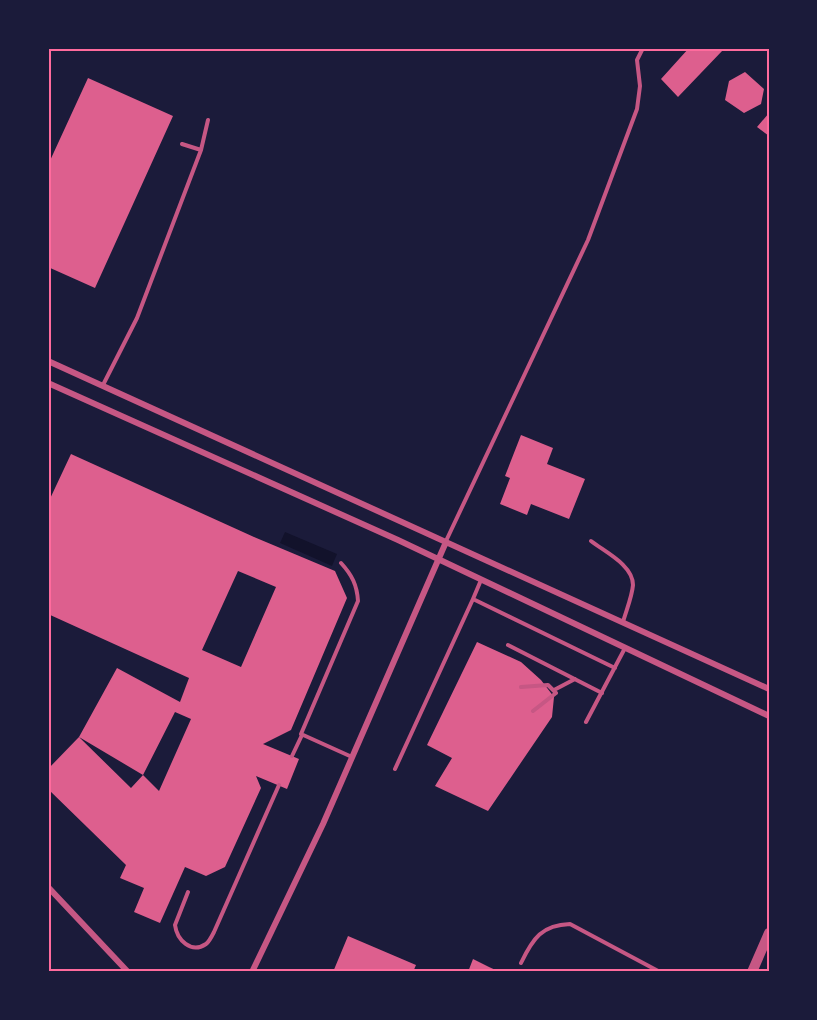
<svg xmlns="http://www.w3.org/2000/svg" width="817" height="1020" font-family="'Varela Round',sans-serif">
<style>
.water{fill:#12122b}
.building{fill:#dd5f8e;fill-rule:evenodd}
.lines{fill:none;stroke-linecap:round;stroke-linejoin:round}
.service{stroke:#c65784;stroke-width:4}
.minor{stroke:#c65784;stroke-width:6}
.tertiary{stroke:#c65784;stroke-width:10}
.neatline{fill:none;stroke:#ff6b9d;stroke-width:2}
</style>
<rect width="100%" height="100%" fill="#1b1b3a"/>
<!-- water -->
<path class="water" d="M 285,532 L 337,554 L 332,566 L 280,543 Z"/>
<!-- building -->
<path class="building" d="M 689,48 L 721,48 L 723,50 L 678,97 L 661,79 Z
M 745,72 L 764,89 L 761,104 L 744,113 L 725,100 L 729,81 Z
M 88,78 L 173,116 L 95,288 L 48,267 L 48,165 Z
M 769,113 L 769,136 L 757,127 Z
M 521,435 L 553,448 L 547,464 L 585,479 L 569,519 L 531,504 L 527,515 L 500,504 L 510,478 L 505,476 Z
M 71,454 L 254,537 L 335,571 L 347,598 L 291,730 L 263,744 L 299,759 L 287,789 L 256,776 L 261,788 L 225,867 L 206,876 L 185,867 L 160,923 L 134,912 L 144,888 L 120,878 L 126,865 L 48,789 L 48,769 L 79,737 L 117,668 L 180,702 L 189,678 L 48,614 L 48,503 ZM 238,571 L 276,587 L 241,667 L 202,650 ZM 175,712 L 191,719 L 159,791 L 143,775 L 131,788 L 79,737 L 143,775 Z
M 477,642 L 521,662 L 541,680 L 554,697 L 552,717 L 488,811 L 435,786 L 452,758 L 427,745 Z
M 348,936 L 416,965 L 413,972 L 333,972 Z
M 473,959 L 489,967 L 500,972 L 468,972 Z"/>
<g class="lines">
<!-- service -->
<path class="service" d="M 733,48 L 734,49
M 182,144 L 201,150
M 103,385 L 137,318 L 201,150 L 208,120
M 446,541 L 588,240 L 637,109 L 640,86 L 637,60 L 643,48
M 591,541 C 605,552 633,565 633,585 C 632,597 626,611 623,622
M 341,563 C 352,575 357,585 358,601 L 301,734 L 352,757
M 481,580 L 473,599 L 615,668
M 508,645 L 602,693
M 521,687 L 548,685 L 556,693 L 533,711
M 554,690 L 575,679
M 586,722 L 625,648
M 292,756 L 302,735
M 395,769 L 473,599
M 188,892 L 175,925 C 177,940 191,954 206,944 C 209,942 212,936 214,932 L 279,785
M 521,963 C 533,938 542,925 570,924 L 660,972"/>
<!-- minor -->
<path class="minor" d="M 48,361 L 769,689
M 48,383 L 398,540 L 769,716
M 48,887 L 128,972
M 252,972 L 323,824 L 446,542"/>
<!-- tertiary -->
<path class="tertiary" d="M 752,972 L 769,933"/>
</g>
<!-- border -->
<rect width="817" height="1020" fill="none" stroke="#1b1b3a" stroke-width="99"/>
<rect x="50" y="50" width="718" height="920" class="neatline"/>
</svg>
